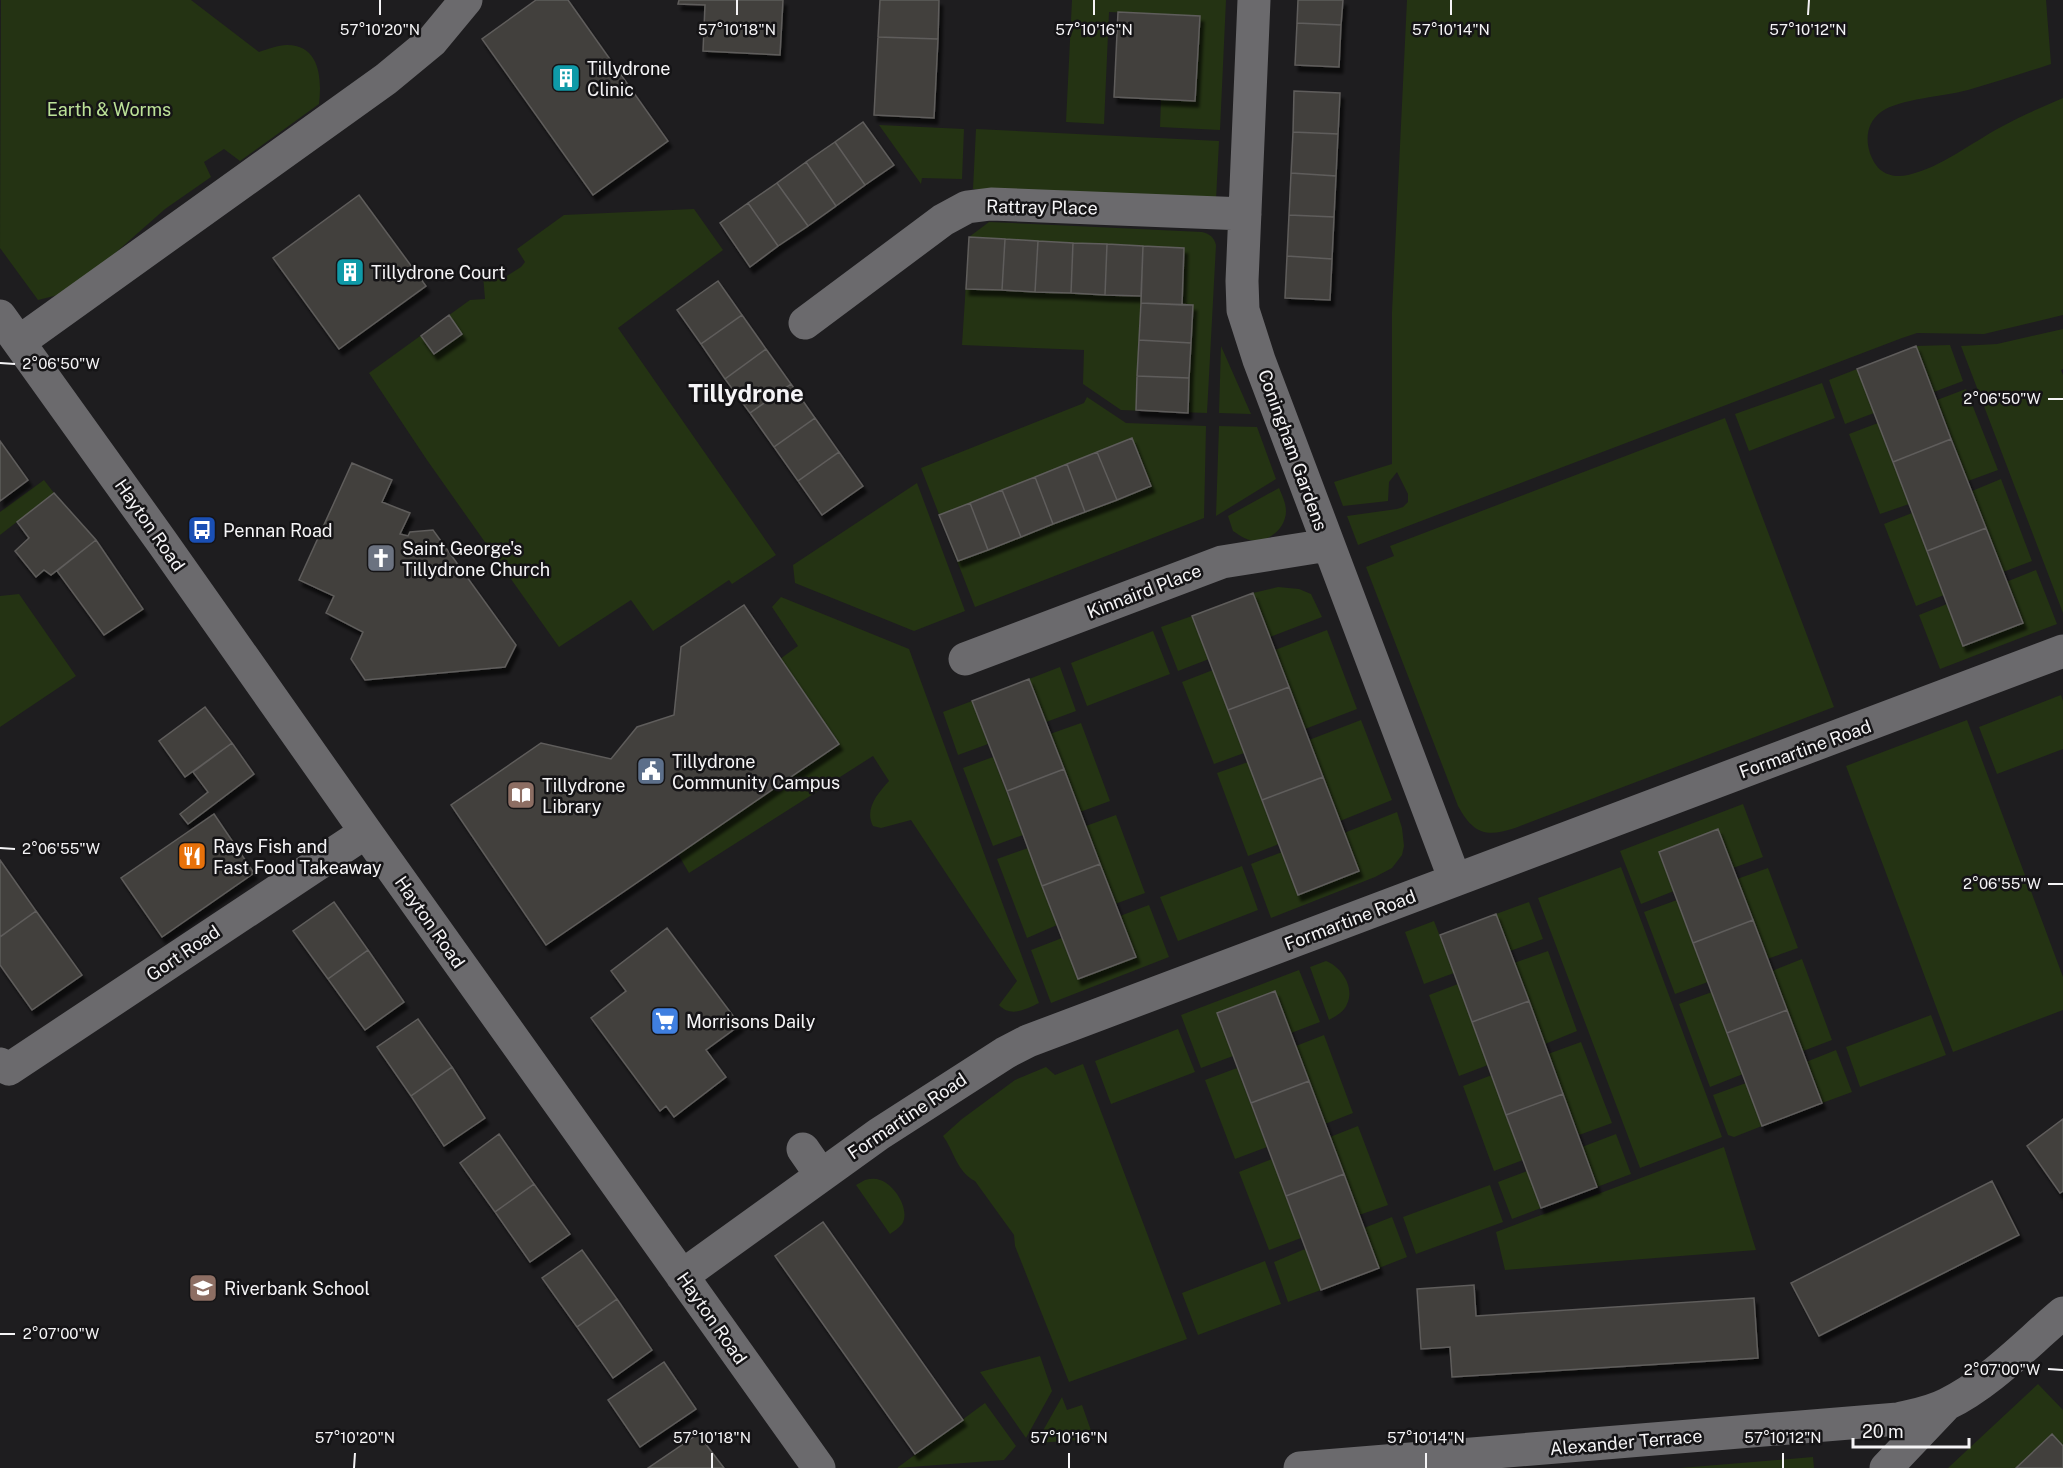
<svg xmlns="http://www.w3.org/2000/svg" width="2063" height="1468" font-family="'Public Sans',sans-serif">
<style>
.green{fill:#243313}
.building{fill:#42403e;stroke:#5f5d5b;stroke-width:1.5;filter:url(#shadow)}
.lines{fill:none;stroke-linecap:round;stroke-linejoin:round}
.minor{stroke:#6b6a6d;stroke-width:33}
.ticks{fill:none;stroke:#f5f4f6;stroke-width:2}
.labels{text-anchor:middle;dominant-baseline:central;stroke-width:5;stroke-linejoin:round;paint-order:stroke}
.poi-label{font-size:18px;fill:#f5f4f6;stroke:#151416;text-anchor:start}
.park-label{font-size:18px;fill:#bce298;stroke:#151416}
.street-label{font-size:18px;fill:#f5f4f6;stroke:#151416}
.district-label{font-size:24px;font-weight:bold;fill:#f5f4f6;stroke:#151416}
.ticks-label{font-size:15px;text-anchor:middle;fill:#f5f4f6;stroke:#151416;stroke-width:5;stroke-linejoin:round;paint-order:stroke}
</style>
<defs>
<filter id="shadow"><feDropShadow dx="3.5" dy="6" stdDeviation="1.5" flood-color="#0009"/></filter>
</defs>
<rect width="100%" height="100%" fill="#1e1d1f"/>
<!-- green -->
<path class="green" d="M 1,0 L 191,0 L 259,52 C 268,49 278,45 287,45 C 320,45 322,79 319,104 L 240,161 L 224,149 L 204,162 L 211,177 L 165,209 L 113,255 L 62,294 L 38,300 L 0,248 Z
M 1072,0 L 1226,0 L 1220,130 L 1160,127 L 1161,100 L 1195,101 L 1199,16 L 1109,12 L 1104,124 L 1066,122 Z
M 1407,0 L 2046,0 L 2051,64 C 2024,73 1996,82 1968,90 C 1946,96 1898,99 1881,112 C 1863,125 1865,149 1876,165 C 1883,175 1896,178 1908,175 C 1942,167 1971,143 2001,127 C 2021,116 2042,107 2063,98 L 2063,315 L 1984,334 L 1917,333 L 1902,338 L 1358,545 L 1347,516 L 1397,509 L 1403,507 L 1408,502 L 1408,494 L 1397,472 L 1389,482 L 1388,501 L 1343,506 L 1334,482 L 1392,464 L 1392,312 Z
M 879,125 L 964,129 L 962,179 L 922,178 L 921,184 Z
M 976,129 L 1219,141 L 1216,200 L 973,189 Z
M 694,209 L 723,250 L 618,328 L 776,555 L 732,584 L 729,580 L 653,631 L 631,600 L 559,647 L 427,460 L 369,373 L 470,300 L 485,299 L 483,275 L 488,271 L 494,278 L 502,279 L 521,267 L 525,262 L 517,249 L 564,215 Z
M 989,222 L 1202,232 C 1210,234 1214,237 1216,245 L 1207,413 L 1121,410 L 1083,384 L 1084,350 L 962,345 L 969,237 Z
M 2063,329 L 2063,369 L 2061,370 L 2063,375 L 2063,613 L 1961,346 L 1997,344 Z
M 1950,345 L 1963,381 L 1934,392 L 1916,346 Z
M 1221,346 L 1251,414 L 1219,413 Z
M 1857,369 L 1874,413 L 1845,424 L 1829,380 Z
M 1822,383 L 1835,418 L 1749,451 L 1735,414 Z
M 1966,389 L 1998,470 L 1968,481 L 1937,400 Z
M 1087,397 L 1126,423 L 1206,426 L 1204,518 L 975,607 L 921,468 L 1079,405 L 1084,403 Z
M 1725,418 L 1834,707 L 1515,828 C 1485,838 1473,833 1458,806 L 1366,567 L 1394,556 L 1390,546 Z
M 1878,423 L 1909,504 L 1880,514 L 1849,434 Z
M 1219,426 L 1257,427 L 1276,479 L 1216,516 Z
M 2001,479 L 2032,561 L 2003,572 L 1972,491 Z
M 44,480 L 54,493 L 0,535 L 0,512 Z
M 917,483 L 965,611 L 914,631 L 795,583 L 793,565 Z
M 1279,488 C 1282,495 1286,503 1286,511 C 1286,529 1267,544 1250,540 C 1244,539 1238,534 1233,531 L 1228,516 Z
M 1912,513 L 1944,595 L 1916,606 L 1884,524 Z
M 2036,570 L 2057,624 L 1940,669 L 1919,615 L 1947,604 L 1964,646 L 2023,623 L 2006,582 Z
M 1278,587 L 1299,589 L 1311,594 L 1322,617 L 1270,637 L 1253,593 Z
M 19,594 L 76,676 L 0,727 L 0,596 Z
M 781,597 L 909,649 L 1039,1003 C 1026,1009 1011,1018 999,1005 L 1017,981 L 911,820 L 881,828 L 873,826 C 864,809 878,793 889,781 L 873,756 L 689,873 L 678,854 L 839,745 L 780,659 L 798,646 L 772,607 Z
M 1192,616 L 1209,659 L 1178,671 L 1161,627 Z
M 1327,630 L 1357,709 L 1305,729 L 1275,650 Z
M 1153,631 L 1170,674 L 1087,706 L 1071,663 Z
M 1060,667 L 1076,711 L 1046,722 L 1029,679 Z
M 1213,670 L 1244,753 L 1214,764 L 1182,682 Z
M 2061,695 L 2063,701 L 2063,749 L 1997,774 L 1979,727 Z
M 972,701 L 988,744 L 958,755 L 943,712 Z
M 1361,720 L 1392,800 L 1340,821 L 1309,740 Z
M 1967,720 L 2063,977 L 2063,1010 L 1953,1052 L 1846,766 Z
M 1081,723 L 1110,801 L 1080,812 L 1050,734 Z
M 993,757 L 1023,835 L 993,846 L 963,768 Z
M 1248,762 L 1279,844 L 1248,856 L 1217,773 Z
M 1743,804 L 1763,857 L 1733,868 L 1718,829 L 1659,852 L 1674,891 L 1641,904 L 1620,851 Z
M 1397,812 L 1402,828 L 1404,846 L 1402,855 L 1392,868 L 1375,877 L 1271,918 L 1251,864 L 1282,852 L 1298,895 L 1359,871 L 1344,833 Z
M 1116,815 L 1145,893 L 1115,904 L 1086,826 Z
M 1028,848 L 1057,925 L 1027,938 L 997,859 Z
M 1242,866 L 1258,910 L 1178,941 L 1160,897 Z
M 1621,867 L 1722,1137 L 1640,1168 L 1538,898 Z
M 1768,868 L 1798,948 L 1767,959 L 1737,879 Z
M 1677,900 L 1708,982 L 1675,994 L 1644,912 Z
M 1529,902 L 1543,939 L 1510,951 L 1496,914 Z
M 1149,905 L 1169,957 L 1051,1003 L 1031,950 L 1062,938 L 1078,979 L 1135,957 L 1120,916 Z
M 1434,921 L 1454,973 L 1424,984 L 1405,932 Z
M 1548,951 L 1577,1031 L 1545,1044 L 1514,963 Z
M 1802,959 L 1832,1040 L 1803,1051 L 1772,971 Z
M 1326,961 C 1342,967 1355,988 1347,1004 C 1344,1012 1336,1016 1329,1020 L 1310,967 Z
M 1299,970 L 1320,1022 L 1291,1033 L 1275,991 L 1217,1013 L 1233,1056 L 1201,1068 L 1181,1015 Z
M 1458,984 L 1488,1065 L 1459,1076 L 1429,995 Z
M 1712,992 L 1743,1074 L 1710,1087 L 1679,1004 Z
M 1931,1015 L 1946,1055 L 1860,1087 L 1846,1047 Z
M 1178,1029 L 1195,1072 L 1111,1104 L 1095,1061 Z
M 1324,1035 L 1353,1113 L 1325,1124 L 1296,1046 Z
M 1581,1042 L 1612,1123 L 1579,1135 L 1548,1054 Z
M 1836,1050 L 1852,1092 L 1822,1103 L 1806,1062 Z
M 1083,1064 L 1187,1339 L 1069,1382 L 1015,1246 L 1014,1235 L 975,1181 C 957,1172 954,1151 943,1136 L 962,1119 L 1015,1080 L 1046,1067 L 1055,1075 Z
M 1237,1068 L 1267,1147 L 1235,1159 L 1205,1080 Z
M 1492,1075 L 1523,1160 L 1494,1171 L 1463,1086 Z
M 1746,1083 L 1762,1126 L 1734,1137 L 1728,1135 L 1713,1095 Z
M 1358,1126 L 1388,1205 L 1359,1215 L 1330,1137 Z
M 1616,1134 L 1631,1174 L 1597,1187 L 1582,1147 Z
M 1724,1147 L 1756,1250 L 1505,1270 L 1496,1232 Z
M 1272,1159 L 1301,1238 L 1269,1250 L 1239,1172 Z
M 1527,1171 L 1541,1208 L 1512,1219 L 1498,1182 Z
M 865,1180 C 870,1179 875,1178 880,1180 C 894,1184 911,1210 902,1224 C 899,1228 894,1231 890,1234 L 856,1185 Z
M 1490,1185 L 1503,1222 L 1416,1254 L 1403,1217 Z
M 1392,1217 L 1407,1257 L 1379,1268 L 1364,1228 Z
M 1305,1249 L 1321,1290 L 1288,1302 L 1274,1262 Z
M 1265,1261 L 1281,1304 L 1198,1335 L 1182,1293 Z
M 1040,1356 L 1052,1391 L 1026,1438 L 980,1372 Z
M 2038,1384 L 2063,1410 L 2063,1446 L 2052,1435 L 2016,1468 L 1948,1468 Z
M 1062,1397 L 1067,1410 L 1082,1405 L 1094,1439 L 1036,1443 Z
M 985,1403 L 1016,1446 L 1004,1460 L 897,1468 Z
M 1813,1457 L 1814,1468 L 1680,1468 Z"/>
<!-- building -->
<path class="building" d="M 536,0 L 568,0 L 668,141 L 593,195 L 482,39 Z
M 679,0 L 783,0 L 780,55 L 703,51 L 705,5 L 678,4 Z
M 880,0 L 939,0 L 938,39 L 878,37 Z
M 1298,0 L 1343,0 L 1341,25 L 1297,23 Z
M 1118,12 L 1200,16 L 1195,101 L 1114,97 Z
M 1297,23 L 1341,25 L 1339,67 L 1295,65 Z
M 878,37 L 938,39 L 934,118 L 874,115 Z
M 1294,91 L 1340,93 L 1338,134 L 1293,132 Z
M 863,122 L 894,165 L 865,185 L 835,142 Z
M 1293,132 L 1338,134 L 1336,176 L 1291,173 Z
M 835,142 L 865,185 L 836,206 L 806,162 Z
M 806,162 L 836,206 L 808,226 L 777,183 Z
M 1291,173 L 1336,176 L 1334,217 L 1289,215 Z
M 777,183 L 808,226 L 778,246 L 748,203 Z
M 359,195 L 426,286 L 339,349 L 273,258 Z
M 748,203 L 778,246 L 750,267 L 720,223 Z
M 1289,215 L 1334,217 L 1332,259 L 1287,256 Z
M 969,237 L 1005,239 L 1002,290 L 966,289 Z
M 1005,239 L 1038,241 L 1035,292 L 1002,290 Z
M 1038,241 L 1073,243 L 1071,293 L 1035,292 Z
M 1073,243 L 1107,244 L 1105,295 L 1071,293 Z
M 1107,244 L 1143,246 L 1141,296 L 1105,295 Z
M 1143,246 L 1184,248 L 1182,305 L 1141,303 Z
M 1287,256 L 1332,259 L 1330,300 L 1285,298 Z
M 718,281 L 742,315 L 701,344 L 677,310 Z
M 1141,303 L 1193,305 L 1191,343 L 1139,340 Z
M 449,315 L 462,334 L 434,354 L 421,336 Z
M 742,315 L 766,349 L 725,379 L 701,344 Z
M 1139,340 L 1191,343 L 1189,378 L 1137,376 Z
M 1916,346 L 1951,439 L 1893,462 L 1857,369 Z
M 766,349 L 791,384 L 750,413 L 725,379 Z
M 1137,376 L 1189,378 L 1188,413 L 1136,410 Z
M 791,384 L 815,418 L 774,447 L 750,413 Z
M 815,418 L 839,452 L 798,481 L 774,447 Z
M 1132,438 L 1151,486 L 1117,500 L 1097,452 Z
M 1951,439 L 1986,528 L 1927,551 L 1893,462 Z
M 0,441 L 28,480 L 0,501 Z
M 839,452 L 863,486 L 822,515 L 798,481 Z
M 1097,452 L 1117,500 L 1085,512 L 1067,464 Z
M 352,463 L 392,480 L 382,502 L 410,513 L 400,534 L 408,536 L 410,532 L 433,530 L 516,645 L 505,667 L 365,680 L 351,659 L 363,632 L 326,613 L 334,596 L 299,580 Z
M 1067,464 L 1085,512 L 1053,524 L 1035,477 Z
M 1035,477 L 1053,524 L 1021,537 L 1002,490 Z
M 1002,490 L 1021,537 L 988,550 L 970,503 Z
M 54,493 L 96,540 L 51,575 L 44,570 L 36,577 L 15,551 L 29,538 L 17,522 Z
M 970,503 L 988,550 L 958,561 L 939,515 Z
M 1986,528 L 2023,623 L 1963,646 L 1927,551 Z
M 96,540 L 143,609 L 104,635 L 57,571 Z
M 1253,593 L 1289,687 L 1228,710 L 1192,616 Z
M 744,605 L 839,744 L 546,945 L 451,805 L 541,743 L 611,759 L 637,727 L 674,715 L 681,647 Z
M 1029,679 L 1064,769 L 1007,791 L 972,701 Z
M 1289,687 L 1323,777 L 1262,800 L 1228,710 Z
M 205,707 L 232,743 L 185,777 L 159,741 Z
M 232,743 L 254,774 L 188,824 L 180,814 L 208,792 L 193,772 Z
M 1064,769 L 1100,864 L 1042,886 L 1007,791 Z
M 1323,777 L 1359,871 L 1298,895 L 1262,800 Z
M 214,814 L 254,873 L 162,937 L 121,878 Z
M 1718,829 L 1753,920 L 1693,943 L 1659,852 Z
M 0,860 L 36,911 L 0,937 Z
M 1100,864 L 1136,957 L 1078,979 L 1042,886 Z
M 334,902 L 368,950 L 328,979 L 293,931 Z
M 36,911 L 82,975 L 32,1010 L 0,965 L 0,937 Z
M 1496,914 L 1529,1001 L 1472,1022 L 1440,935 Z
M 1753,920 L 1787,1010 L 1727,1033 L 1693,943 Z
M 667,928 L 740,1025 L 706,1050 L 726,1077 L 674,1117 L 666,1106 L 660,1111 L 591,1018 L 626,991 L 611,971 Z
M 368,950 L 404,1002 L 365,1030 L 328,979 Z
M 1275,991 L 1309,1081 L 1251,1103 L 1217,1013 Z
M 1529,1001 L 1563,1094 L 1506,1115 L 1472,1022 Z
M 1787,1010 L 1822,1103 L 1762,1126 L 1727,1033 Z
M 418,1019 L 452,1067 L 411,1096 L 377,1047 Z
M 452,1067 L 485,1118 L 444,1146 L 411,1096 Z
M 1309,1081 L 1344,1174 L 1286,1196 L 1251,1103 Z
M 1563,1094 L 1597,1187 L 1541,1208 L 1506,1115 Z
M 2063,1119 L 2063,1191 L 2060,1193 L 2027,1146 Z
M 499,1134 L 534,1184 L 495,1212 L 460,1163 Z
M 1344,1174 L 1379,1268 L 1321,1290 L 1286,1196 Z
M 1992,1181 L 2019,1235 L 1819,1336 L 1791,1283 Z
M 534,1184 L 570,1234 L 530,1262 L 495,1212 Z
M 823,1222 L 963,1420 L 915,1454 L 775,1256 Z
M 582,1250 L 617,1299 L 577,1327 L 542,1278 Z
M 1474,1285 L 1476,1316 L 1754,1298 L 1758,1358 L 1452,1377 L 1450,1347 L 1421,1349 L 1417,1289 Z
M 617,1299 L 652,1350 L 613,1378 L 577,1327 Z
M 664,1362 L 696,1409 L 640,1447 L 608,1400 Z
M 698,1434 L 724,1468 L 648,1468 Z
M 2052,1434 L 2063,1446 L 2063,1468 L 2016,1468 Z"/>
<g class="lines">
<!-- minor -->
<path class="minor" d="M 1254,0 L 1242,281 L 1243,310 L 1259,360 L 1455,880
M 0,316 L 162,542 L 366,832 L 819,1468
M 805,323 L 943,220 L 967,207 L 991,204 L 1245,214
M 19,342 L 386,79 L 432,41 L 466,0
M 965,659 L 1222,562 L 1328,545
M 0,1064 L 9,1069 L 366,832
M 803,1149 L 821,1175
M 682,1276 L 879,1134 L 1005,1053 L 1028,1041 L 2063,651
M 1300,1468 L 1898,1419 C 1915,1415 1932,1412 1947,1404 C 1990,1383 2026,1344 2063,1313
M 1886,1468 L 1945,1406"/>
</g>
<!-- ticks -->
<path class="ticks" d="M 380,15 L 380,0M 737,15 L 737,0M 1094,15 L 1094,0M 1451,15 L 1451,0M 1808,15 L 1809,0M 0,363 L 15,364M 2048,399 L 2063,399M 0,848 L 15,849M 2048,884 L 2063,884M 0,1334 L 15,1334M 2048,1369 L 2063,1370M 354,1468 L 355,1453M 712,1468 L 712,1453M 1069,1468 L 1069,1453M 1426,1468 L 1426,1453M 1783,1468 L 1783,1453"/>
<!-- icons -->
<defs>
<g id="building-square" transform="scale(1.5)"><rect x="-9" y="-9" width="18" height="18" rx="4" fill="#0f9aa8" stroke="#151416"/><path d="M-4-6H4V6H1V3H-1V6H-4ZM-2.5-4.3h1.7v1.8h-1.7ZM.8-4.3h1.7v1.8H.8ZM-2.5-1h1.7V.8h-1.7ZM.8-1h1.7V.8H.8Z" fill="#fff"/></g>
<g id="bus-square" transform="scale(1.5)"><rect x="-9" y="-9" width="18" height="18" rx="4" fill="#1a4fb4" stroke="#151416"/><path d="M-5-6H5V4H4V6H2V4H-2V6H-4V4H-5ZM-3.5-4V0h7V-4ZM-3.5 1.2v1.5H-2V1.2ZM2 1.2v1.5H3.5V1.2Z" fill="#fff"/></g>
<g id="church-square" transform="scale(1.5)"><rect x="-9" y="-9" width="18" height="18" rx="4" fill="#6b7280" stroke="#151416"/><path d="M-1.2-6h2.4v3.5h3.3v2.4h-3.3V6h-2.4V-.1h-3.3v-2.4h3.3Z" fill="#fff"/></g>
<g id="civic-square" transform="scale(1.5)"><rect x="-9" y="-9" width="18" height="18" rx="4" fill="#5c6f8a" stroke="#151416"/><path d="M-.6-6.5H3V-4.5H.6V-3L4-1V1h2V6H-6V1h2V-1L-.6-3ZM-1.2 2.5V6h2.4V2.5Z" fill="#fff"/></g>
<g id="library-square" transform="scale(1.5)"><rect x="-9" y="-9" width="18" height="18" rx="4" fill="#8d6e63" stroke="#151416"/><path d="M-6-4Q-3-5.5-.7-3.5V5Q-3 3-6 4ZM6-4Q3-5.5 .7-3.5V5Q3 3 6 4Z" fill="#fff"/></g>
<g id="restaurant-square" transform="scale(1.5)"><rect x="-9" y="-9" width="18" height="18" rx="4" fill="#e8710a" stroke="#151416"/><path d="M-5-6h1v4h1v-4h1v4h1v-4h1v5L-1.5 .5V6h-2V.5L-5-1ZM5-6V6H3V1.5H1.5Q1.5-4 5-6Z" fill="#fff"/></g>
<g id="supermarket-square" transform="scale(1.5)"><rect x="-9" y="-9" width="18" height="18" rx="4" fill="#3f7fe0" stroke="#151416"/><path d="M-6-5.5h2.5l.6 2H6L4.5 2H-2.5L-4.4-4H-6ZM-1.5 3.2a1.3 1.3 0 1 0 .1 0ZM3 3.2a1.3 1.3 0 1 0 .1 0Z" fill="#fff"/></g>
<g id="school-square" transform="scale(1.5)"><rect x="-9" y="-9" width="18" height="18" rx="4" fill="#8d6e63" stroke="#151416"/><path d="M0-5L7-2L0 1L-7-2ZM-4 1L0 2.5L4 1V4Q0 6-4 4Z" fill="#fff"/></g>
</defs>
<g fill-rule="evenodd">
<use href="#building-square" x="566" y="78"/>
<use href="#building-square" x="350" y="272"/>
<use href="#bus-square" x="202" y="530"/>
<use href="#church-square" x="381" y="558"/>
<use href="#civic-square" x="651" y="771"/>
<use href="#library-square" x="521" y="795"/>
<use href="#restaurant-square" x="192" y="856"/>
<use href="#supermarket-square" x="665" y="1021"/>
<use href="#school-square" x="203" y="1288"/>
</g>
<g class="labels">
<!-- poi labels -->
<g class="poi-label">
<text x="587" y="68">Tillydrone<tspan x="587" dy="21">Clinic</tspan></text>
<text x="371" y="272">Tillydrone Court</text>
<text x="223" y="530">Pennan Road</text>
<text x="402" y="548">Saint George's<tspan x="402" dy="21">Tillydrone Church</tspan></text>
<text x="672" y="761">Tillydrone<tspan x="672" dy="21">Community Campus</tspan></text>
<text x="542" y="785">Tillydrone<tspan x="542" dy="21">Library</tspan></text>
<text x="213" y="846">Rays Fish and<tspan x="213" dy="21">Fast Food Takeaway</tspan></text>
<text x="686" y="1021">Morrisons Daily</text>
<text x="224" y="1288">Riverbank School</text>
</g>
<!-- park labels -->
<g class="park-label">
<text x="109" y="109">Earth &amp; Worms</text>
</g>
<!-- street labels -->
<g class="street-label">
<text transform="translate(1042 207) rotate(1)">Rattray Place</text>
<text transform="translate(1293 450) rotate(70)">Coningham Gardens</text>
<text transform="translate(150 525) rotate(55)">Hayton Road</text>
<text transform="translate(1144 591) rotate(-21)">Kinnaird Place</text>
<text transform="translate(1805 749) rotate(-20)">Formartine Road</text>
<text transform="translate(1350 920) rotate(-21)">Formartine Road</text>
<text transform="translate(430 922) rotate(55)">Hayton Road</text>
<text transform="translate(183 953) rotate(-34)">Gort Road</text>
<text transform="translate(907 1116) rotate(-34)">Formartine Road</text>
<text transform="translate(712 1318) rotate(55)">Hayton Road</text>
<text transform="translate(1626 1442) rotate(-5)">Alexander Terrace</text>
</g>
<!-- district labels -->
<g class="district-label">
<text x="746" y="393">Tillydrone</text>
</g>
</g>
<g class="ticks-label">
<text x="380" y="35">57°10'20"N</text>
<text x="737" y="35">57°10'18"N</text>
<text x="1094" y="35">57°10'16"N</text>
<text x="1451" y="35">57°10'14"N</text>
<text x="1808" y="35">57°10'12"N</text>
<text x="61" y="369">2°06'50"W</text>
<text x="2002" y="404">2°06'50"W</text>
<text x="61" y="854">2°06'55"W</text>
<text x="2002" y="889">2°06'55"W</text>
<text x="61" y="1339">2°07'00"W</text>
<text x="2002" y="1375">2°07'00"W</text>
<text x="355" y="1443">57°10'20"N</text>
<text x="712" y="1443">57°10'18"N</text>
<text x="1069" y="1443">57°10'16"N</text>
<text x="1426" y="1443">57°10'14"N</text>
<text x="1783" y="1443">57°10'12"N</text>
</g>
<!-- scale -->
<path d="M1853 1438v9h116v-9" fill="none" stroke="#f5f4f6" stroke-width="3"/>
<text x="1862" y="1438" font-size="18" fill="#f5f4f6" stroke="#151416" stroke-width="4.5" paint-order="stroke">20 m</text>
</svg>
